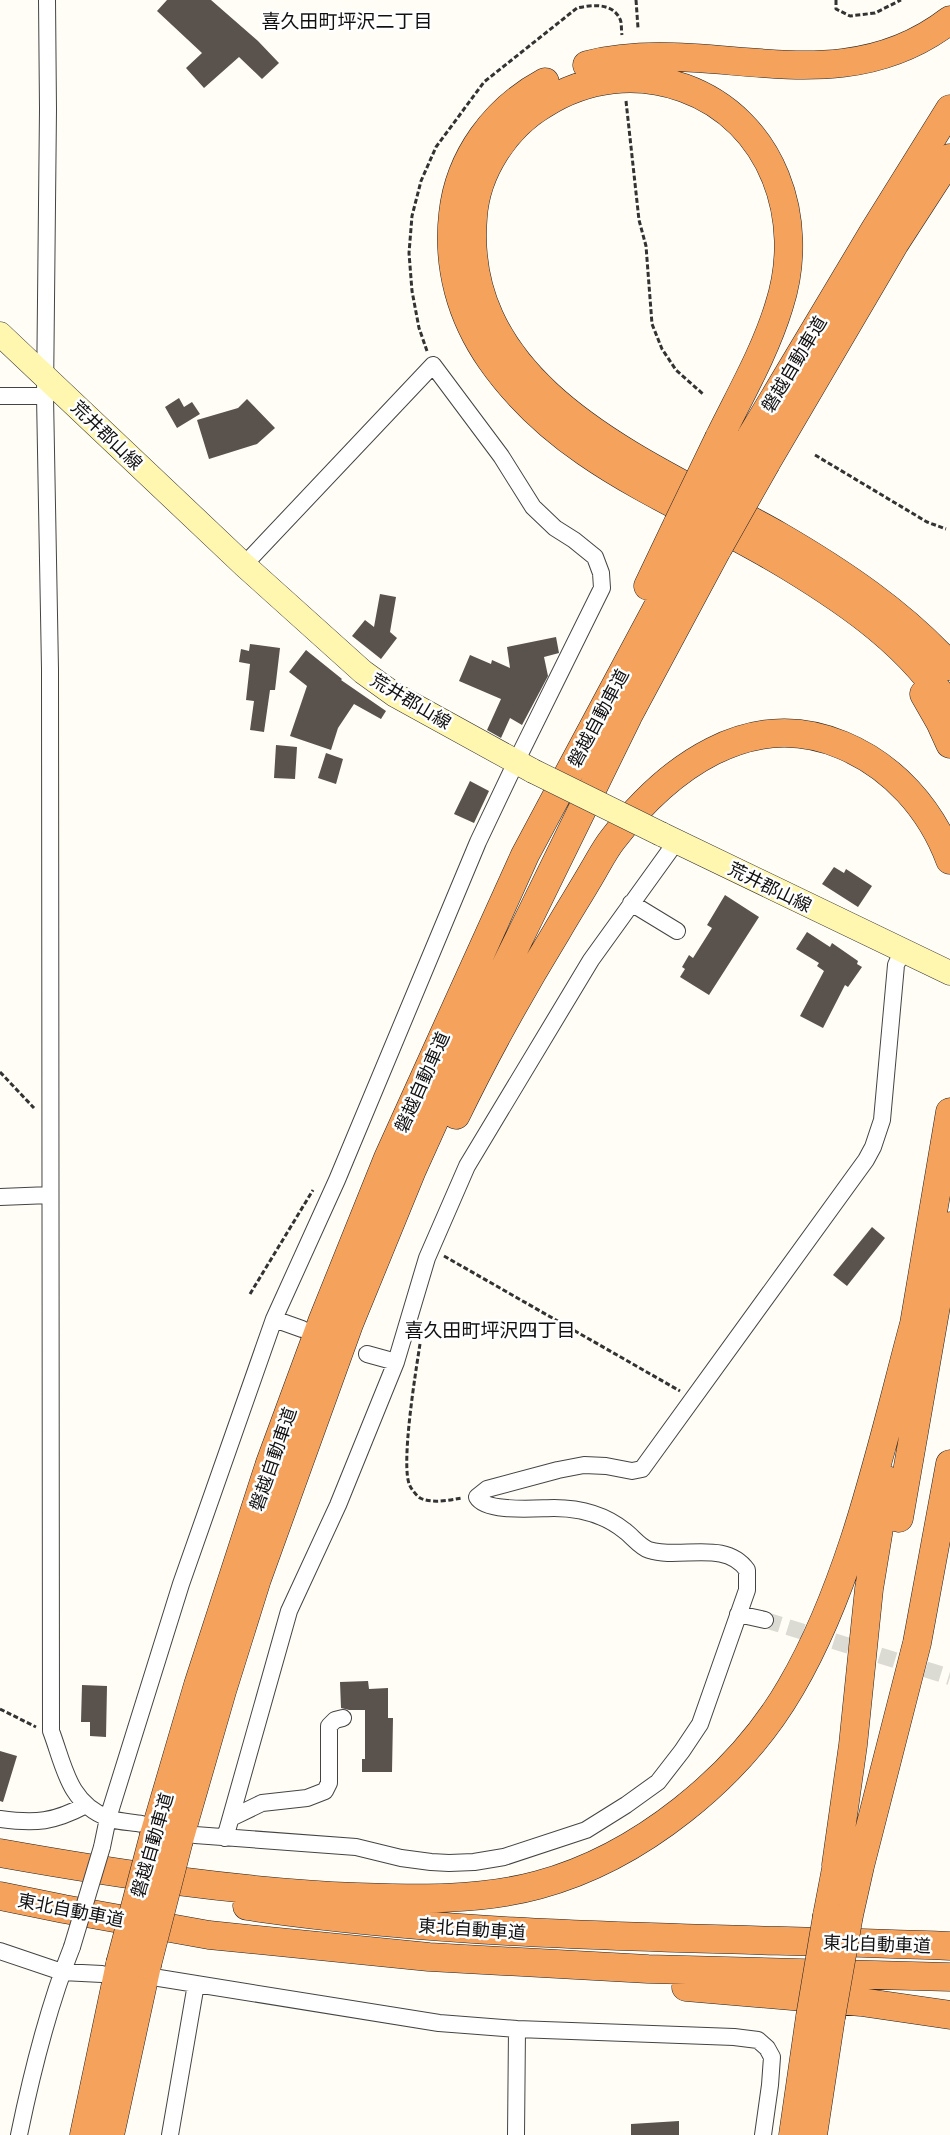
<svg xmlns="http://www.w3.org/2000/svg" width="950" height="2135" font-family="'IBM Plex Serif','Noto Sans JP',serif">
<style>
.building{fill:#5a524d}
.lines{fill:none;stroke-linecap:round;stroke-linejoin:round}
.minor-tunnel{stroke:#dbdad3;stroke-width:16;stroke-dasharray:16 8;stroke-linecap:butt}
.minor-casing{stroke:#444;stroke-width:18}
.secondary-casing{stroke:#333;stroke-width:25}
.motorway-casing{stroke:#222;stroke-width:29}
.path{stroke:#333;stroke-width:3;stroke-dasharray:5 2.5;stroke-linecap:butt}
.minor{stroke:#fff;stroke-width:16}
.secondary{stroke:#fff6b0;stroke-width:24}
.motorway{stroke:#f5a25d;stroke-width:28}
.minor-bridge-casing{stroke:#444;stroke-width:18;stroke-linecap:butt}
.secondary-bridge-casing{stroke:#333;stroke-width:25;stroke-linecap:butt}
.motorway-bridge-casing{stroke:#222;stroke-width:29;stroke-linecap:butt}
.minor-bridge{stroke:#fff;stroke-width:16}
.secondary-bridge{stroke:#fff6b0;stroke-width:24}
.motorway-bridge{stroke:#f5a25d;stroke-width:28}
.labels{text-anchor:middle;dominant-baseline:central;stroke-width:5;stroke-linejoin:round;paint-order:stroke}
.street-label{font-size:18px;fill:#111;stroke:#fff}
.neighbourhood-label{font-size:19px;fill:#111;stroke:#fff}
</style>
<rect width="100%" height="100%" fill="#fffdf5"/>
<!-- building -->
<path class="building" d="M 167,0 L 211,0 L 258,41 L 279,63 L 262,79 L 239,57 L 204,88 L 186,68 L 202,53 L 157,11 Z
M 179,398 L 184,407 L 192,402 L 200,414 L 177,428 L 165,407 Z
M 247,399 L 275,428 L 257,444 L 209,459 L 197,420 L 238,408 Z
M 380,594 L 396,597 L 390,632 L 397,638 L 381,659 L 352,636 L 365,620 L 374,627 Z
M 556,637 L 559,653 L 544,657 L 548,676 L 522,725 L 510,718 L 501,738 L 487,730 L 501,699 L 459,681 L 470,655 L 491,664 L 492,660 L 510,668 L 507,647 Z
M 250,644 L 280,648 L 275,690 L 270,690 L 264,732 L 250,730 L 254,701 L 246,700 L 250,664 L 239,662 L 241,649 L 249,651 Z
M 306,650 L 342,679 L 341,680 L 386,711 L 381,719 L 354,704 L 338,728 L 331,750 L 290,736 L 307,686 L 289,672 Z
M 276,745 L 297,747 L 295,779 L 274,778 Z
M 326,753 L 343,759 L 336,784 L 318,778 Z
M 470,781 L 489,791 L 474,823 L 454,814 Z
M 834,867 L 844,873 L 846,869 L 872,886 L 858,907 L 822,884 Z
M 725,895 L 759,917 L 709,995 L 680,977 L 685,969 L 682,967 L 689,955 L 693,958 L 712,928 L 707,925 Z
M 807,932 L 830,947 L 832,943 L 858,961 L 857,964 L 862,967 L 848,987 L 845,985 L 823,1028 L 800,1016 L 824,971 L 817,966 L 819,963 L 796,949 Z
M 872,1227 L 885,1238 L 847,1286 L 833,1275 Z
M 368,1681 L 369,1689 L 388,1688 L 388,1718 L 393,1718 L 392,1772 L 362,1772 L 362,1759 L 365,1759 L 365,1710 L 349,1710 L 341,1708 L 340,1682 Z
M 82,1685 L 107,1686 L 106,1737 L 90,1736 L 90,1722 L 81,1722 Z
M 0,1751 L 17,1756 L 3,1802 L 0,1801 Z
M 679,2121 L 679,2135 L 631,2135 L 631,2124 Z"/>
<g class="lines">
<!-- minor-tunnel -->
<path class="minor-tunnel" d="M 765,1620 L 950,1677"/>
<!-- minor casing -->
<g class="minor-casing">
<path id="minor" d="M 47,0 L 48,109 L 45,396 L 50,669 L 51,1731 C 64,1765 68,1803 108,1818 C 118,1822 131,1822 142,1824
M 0,396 L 45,396
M 631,903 L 677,931
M 0,1197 L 50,1195
M 274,1319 L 302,1329
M 367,1354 L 396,1362
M 738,1614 L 765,1620
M 231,1818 L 262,1803 L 307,1798 L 325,1791 L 329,1783 L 329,1726 L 335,1720 L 343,1718
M 0,1819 C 36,1824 54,1822 86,1805
M 195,1835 L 356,1847 L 401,1858 L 431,1862 L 449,1863 L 474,1862 L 504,1857 L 586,1830 L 626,1805 L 658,1782 L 682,1751 L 700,1724 L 747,1590 L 747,1570 C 725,1539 680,1560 649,1550 C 640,1547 633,1537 625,1531 C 604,1514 580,1508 554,1508 C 537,1508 486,1513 477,1497 L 487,1489 L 558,1470 L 584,1465 L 606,1466 L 632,1471 L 642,1469 L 866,1160 L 873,1147 L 882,1120 L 896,965 L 903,950
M 225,1838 L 289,1611 L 338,1505 L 396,1362 L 427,1258 L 467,1166 L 591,960 L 676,842
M 102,1847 L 108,1818 L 181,1584 L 274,1319 L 337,1180 L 478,842 L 516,762 L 602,588 L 601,573 L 595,557 L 574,540 L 555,528 L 533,507 L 501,456 L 433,365 L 244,565
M 0,1951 L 62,1972 L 102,1974
M 159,1978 L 439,2023 L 517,2029 L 734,2037 L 758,2040 L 767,2048 L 772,2057 L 770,2085 L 763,2135
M 19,2135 C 32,2072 48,2007 72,1947
M 170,2135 L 196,1984
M 516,2135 L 517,2029"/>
</g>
<!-- secondary casing -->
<g class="secondary-casing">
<path id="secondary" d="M 0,334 L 244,565 L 363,672 L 395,695 L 533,771
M 661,834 L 950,973"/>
</g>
<!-- motorway casing -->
<g class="motorway-casing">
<path id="motorway" d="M 587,65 C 709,34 836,108 950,20
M 545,82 C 495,109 459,157 453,214 C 447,267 461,317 491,360 C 566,467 682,501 788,566 C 849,603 913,647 950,709
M 719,438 C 740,395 765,352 779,306 C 807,220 773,120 684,88 C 637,71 586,77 544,104 C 505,127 476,172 473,217 C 458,394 654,465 779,536 C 841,572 902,613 950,666
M 743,450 L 874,231 L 950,109
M 766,463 L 895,243 L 950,158
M 648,586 L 678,523
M 924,694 L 940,722 L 950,744
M 456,1115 C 486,1053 520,992 556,933 C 568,912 581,892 593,871 C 599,861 605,849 613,839 C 667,769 749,706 842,745 C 893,766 931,809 950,860
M 911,1342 L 950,1112
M 899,1518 L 950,1226
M 154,1835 L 198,1685 L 270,1463 L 322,1322 L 388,1158 L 525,855 L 696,535
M 179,1840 L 222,1691 L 257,1579 L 349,1324 L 412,1170 L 487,1004 L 628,716 L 718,548
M 0,1853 C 118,1874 237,1892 357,1897 C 417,1899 479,1901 538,1885 C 639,1858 739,1777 791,1687 C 853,1581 882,1443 914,1324
M 836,1865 L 853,1745 L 869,1589 L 887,1480
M 0,1896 L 64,1909 L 209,1935 L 429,1957 L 648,1969 L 950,1977
M 247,1906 C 480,1940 715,1937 950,1946
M 849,1915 L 860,1866 L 917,1643 L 950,1464
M 827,1916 L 840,1848
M 686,1987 L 861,2002 L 950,2015
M 84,2135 L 120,1964
M 110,2135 L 147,1965
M 793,2135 L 810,2017
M 813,2135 L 831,2017"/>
</g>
<!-- path -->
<path class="path" d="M 636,0 L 638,28
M 836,0 L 836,9 L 850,16 L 875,13 L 901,0
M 626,101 L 639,220 L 646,246 L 652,324 L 662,349 L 676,370 L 703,394
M 427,351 L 419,328 L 412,291 L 409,253 L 412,216 L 421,181 L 436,147 L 484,82 L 577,8 C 591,5 612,2 620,19 C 622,23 621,30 622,35
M 815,455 L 927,522 L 946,529
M 0,1072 L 34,1108
M 444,1256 L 680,1391
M 250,1294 L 313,1190
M 420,1344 C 416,1370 400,1467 410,1486 C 412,1490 417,1496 420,1498 C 433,1504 449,1500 462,1498
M 0,1709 L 36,1727"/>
<!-- minor -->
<use href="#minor" class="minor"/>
<!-- secondary -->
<use href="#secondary" class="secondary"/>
<!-- motorway -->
<use href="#motorway" class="motorway"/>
<!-- minor-bridge casing -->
<g class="minor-bridge-casing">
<path id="minor-bridge" d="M 72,1947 L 102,1847"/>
</g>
<!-- secondary-bridge casing -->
<g class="secondary-bridge-casing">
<path id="secondary-bridge" d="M 533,771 L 661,834"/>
</g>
<!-- motorway-bridge casing -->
<g class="motorway-bridge-casing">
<path id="motorway-bridge" d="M 678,523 L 719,438
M 696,535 L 743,450
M 718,548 L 766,463
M 120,1964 L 154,1835
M 147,1965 L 179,1840
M 810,2017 L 827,1916
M 831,2017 L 849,1915"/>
</g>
<!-- minor-bridge -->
<use href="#minor-bridge" class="minor-bridge"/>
<!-- secondary-bridge -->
<use href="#secondary-bridge" class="secondary-bridge"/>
<!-- motorway-bridge -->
<use href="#motorway-bridge" class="motorway-bridge"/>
</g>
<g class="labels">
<!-- street labels -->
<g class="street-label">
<text transform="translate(794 364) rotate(-59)">磐越自動車道</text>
<text transform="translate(107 435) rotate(44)">荒井郡山線</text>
<text transform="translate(411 701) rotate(31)">荒井郡山線</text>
<text transform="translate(598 718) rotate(-62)">磐越自動車道</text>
<text transform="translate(770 887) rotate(26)">荒井郡山線</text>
<text transform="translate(422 1082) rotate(-66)">磐越自動車道</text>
<text transform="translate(273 1459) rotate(-71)">磐越自動車道</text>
<text transform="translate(152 1845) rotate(-74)">磐越自動車道</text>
<text transform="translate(71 1910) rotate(11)">東北自動車道</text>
<text transform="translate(472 1929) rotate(4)">東北自動車道</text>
<text transform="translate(877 1944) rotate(2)">東北自動車道</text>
</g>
<!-- neighbourhood labels -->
<g class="neighbourhood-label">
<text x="347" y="21">喜久田町坪沢二丁目</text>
<text x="490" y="1330">喜久田町坪沢四丁目</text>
</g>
</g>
</svg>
